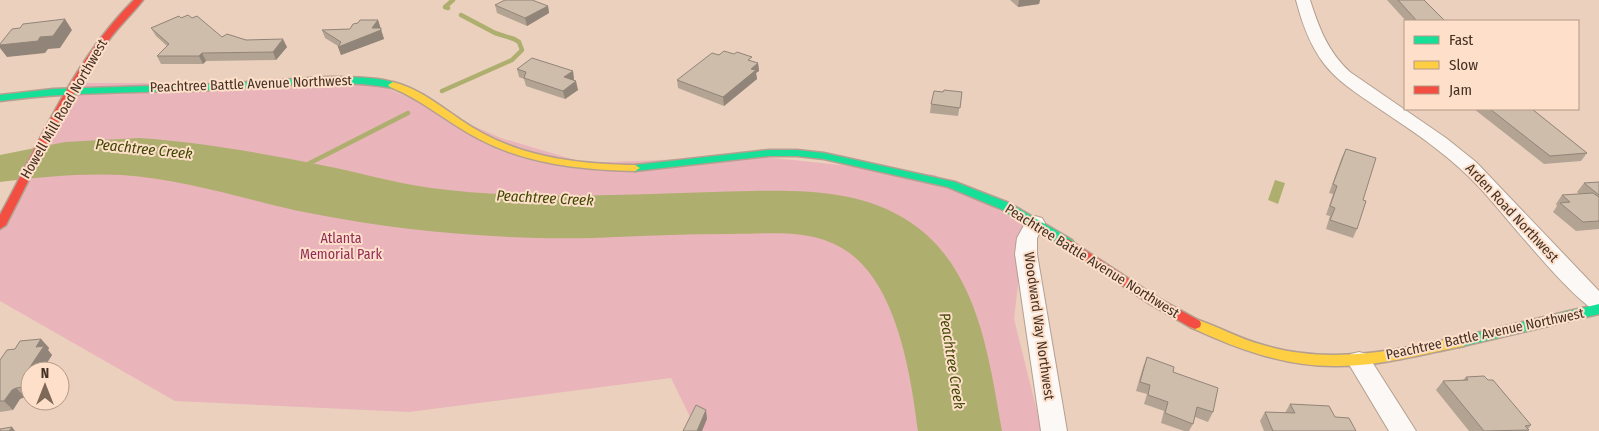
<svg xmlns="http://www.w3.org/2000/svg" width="1599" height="431" font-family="'Fira Sans Condensed',sans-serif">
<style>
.green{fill:#e9b4ba}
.water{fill:#aeaf6e}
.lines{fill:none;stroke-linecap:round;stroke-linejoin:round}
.stream{stroke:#aeaf6e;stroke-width:4.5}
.street-casing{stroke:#b49f90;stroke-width:2}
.fast-casing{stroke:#b49f90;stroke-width:3}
.slow-casing{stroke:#b49f90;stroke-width:3}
.jam-casing{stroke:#b49f90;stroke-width:3}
.street{fill:#fcf8f5;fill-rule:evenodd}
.fast{fill:#16e098;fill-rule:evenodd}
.slow{fill:#ffcf43;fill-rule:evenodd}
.jam{fill:#f24e42;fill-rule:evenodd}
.wall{fill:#b2a393}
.shaded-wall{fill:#918478}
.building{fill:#cfbdab;stroke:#918478}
.labels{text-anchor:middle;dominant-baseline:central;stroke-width:4;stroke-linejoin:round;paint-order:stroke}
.street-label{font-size:14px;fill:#443123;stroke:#fddfca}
.park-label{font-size:14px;fill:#912c59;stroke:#fddfca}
.water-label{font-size:15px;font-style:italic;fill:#3f4702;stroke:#fddfca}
</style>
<rect width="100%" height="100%" fill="#ebd0bd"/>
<!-- green -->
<path class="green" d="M 85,83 L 375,83 L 501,138 L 585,163 L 754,156 L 935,175 L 1025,225 L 1014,319 L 1042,431 L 697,431 L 671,378 L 409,412 L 175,401 L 0,301 L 0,230 Z"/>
<!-- water -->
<path class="water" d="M 139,138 C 199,142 261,153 321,165 C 358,172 393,183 431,188 C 537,202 645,193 752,191 C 806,190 864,191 910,222 C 978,267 989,358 1002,431 L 918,431 C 911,375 897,283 845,250 C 812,228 768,234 731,234 C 685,234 639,236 593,238 C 500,240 400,231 309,213 C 246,200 185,179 122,175 C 81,173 41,177 0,182 L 0,155 L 65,142 Z
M 1275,180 L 1285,183 L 1278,204 L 1268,200 Z"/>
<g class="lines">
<!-- stream -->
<path class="stream" d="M 448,8 L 445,7 L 453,0
M 442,91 L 512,60 L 522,50 L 519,42 L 514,39 L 495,33 L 461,15
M 306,165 L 408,113"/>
<!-- street casing -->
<g class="street-casing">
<path id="street" d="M 1296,0 L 1310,0 C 1319,28 1328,52 1350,72 L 1446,138 L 1476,162 L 1599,291 L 1599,312 C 1575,305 1502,211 1479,187 C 1452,158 1420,136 1387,114 C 1366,99 1342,86 1325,65 C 1310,46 1302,23 1296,0 Z
M 1035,216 L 1042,218 L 1045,223 L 1037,238 L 1037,254 L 1067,431 L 1041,431 L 1015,254 L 1017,238 L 1028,218 Z
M 1359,352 L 1367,354 L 1416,431 L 1389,431 L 1347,361 L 1351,354 Z"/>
</g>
<!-- fast casing -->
<g class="fast-casing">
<path id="fast" d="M 327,77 C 342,77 387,76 398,85 L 393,88 C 332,77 273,87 212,90 C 141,93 70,91 0,101 L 0,95 L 53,89 L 215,84 Z
M 769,150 L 797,150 L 824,153 L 955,182 L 1009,203 L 1072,240 L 1074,243 L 1068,247 L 1064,246 L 1001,209 L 948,187 L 824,159 L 797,156 L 769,156 L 635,171 L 630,168 L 635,165 Z
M 1599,304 L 1599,314 L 1459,347 L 1454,346 L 1452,342 L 1454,338 L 1459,337 Z"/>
</g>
<!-- slow casing -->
<g class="slow-casing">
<path id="slow" d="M 393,82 C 428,91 454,119 486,135 C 532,159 584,164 635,165 L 640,168 L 635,171 C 582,170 526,164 479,139 C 448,123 423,100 390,87 L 388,85 Z
M 1195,319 C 1218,326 1239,339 1263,345 C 1329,365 1393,351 1459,337 L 1464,338 L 1466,342 L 1464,346 L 1459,347 C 1419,355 1379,366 1338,366 C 1286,367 1237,349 1190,327 L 1189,324 L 1190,321 Z"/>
</g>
<!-- jam casing -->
<g class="jam-casing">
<path id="jam" d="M 134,0 L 143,0 C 132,14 119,26 108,41 C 67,98 38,163 6,225 L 0,229 L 0,215 C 40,142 74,59 134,0 Z
M 1068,239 L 1158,298 L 1200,321 L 1201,324 L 1200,327 L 1195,329 L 1190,327 L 1150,304 L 1064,246 L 1062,243 Z"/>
</g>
<!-- street -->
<use href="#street" class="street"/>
<!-- fast -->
<use href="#fast" class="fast"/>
<!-- slow -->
<use href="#slow" class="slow"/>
<!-- jam -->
<use href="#jam" class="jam"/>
</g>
<!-- wall -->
<path class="wall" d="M 1010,0 L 1040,0 L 1039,4 L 1018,7 Z
M 1387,0 L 1424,0 L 1445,21 L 1406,21 Z
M 495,5 L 548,6 L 549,13 L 527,26 L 497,13 Z
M 181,18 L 192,18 L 222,37 L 246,40 L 287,47 L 276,60 L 206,61 L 203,64 L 161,64 L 157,56 L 167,46 L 156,36 L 151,28 Z
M 378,20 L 384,39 L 341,55 L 338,46 L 325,38 L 322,30 L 350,29 Z
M 719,55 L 752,61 L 758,63 L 759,71 L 756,73 L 757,79 L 724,106 L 678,88 L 677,80 Z
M 517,69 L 573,71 L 574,80 L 573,80 L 578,90 L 565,99 L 526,86 L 524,79 L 519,77 Z
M 962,92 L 958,116 L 930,113 L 931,104 Z
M 1474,109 L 1532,109 L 1587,153 L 1581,161 L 1544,164 Z
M 1346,149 L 1363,200 L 1357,229 L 1353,238 L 1326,229 L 1330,216 L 1326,215 L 1333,194 L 1329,193 L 1342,157 Z
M 1599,182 L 1599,229 L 1576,231 L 1553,212 L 1557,206 L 1556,204 L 1562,195 L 1579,194 L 1577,192 L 1584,183 Z
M 41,339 L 49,348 L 48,350 L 52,355 L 43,368 L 30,371 L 30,396 L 25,397 L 20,399 L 13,410 L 0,412 L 0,360 L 15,349 Z
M 1147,357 L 1173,372 L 1213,412 L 1208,422 L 1195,417 L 1193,424 L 1189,431 L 1184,431 L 1161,423 L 1164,411 L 1144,404 L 1147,394 L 1136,391 L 1143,367 Z
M 1466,377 L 1531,425 L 1528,429 L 1529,430 L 1528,431 L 1469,431 L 1436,390 L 1443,381 L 1463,380 Z
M 1290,404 L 1335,417 L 1356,431 L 1264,431 L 1260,421 L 1265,412 L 1285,413 Z"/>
<!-- shaded-wall -->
<path class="shaded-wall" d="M 1019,0 L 1040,0 L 1039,4 L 1018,7 Z
M 548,6 L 549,13 L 527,26 L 525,18 Z
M 65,19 L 72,30 L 60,48 L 48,49 L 45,53 L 7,57 L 0,48 L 0,45 Z
M 378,20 L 384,39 L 341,55 L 338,47 Z
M 283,39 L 287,47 L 276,60 L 273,52 Z
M 202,53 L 206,61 L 203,64 L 199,56 Z
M 758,63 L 759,71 L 756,73 L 757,79 L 724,106 L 723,97 L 751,69 Z
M 573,71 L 574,80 L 566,86 L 564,77 Z
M 576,81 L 578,90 L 565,99 L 563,91 Z
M 41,339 L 49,348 L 48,350 L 52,355 L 42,371 L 28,370 L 36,347 Z
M 56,367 L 59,371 L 53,371 Z
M 60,372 L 64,376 L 60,383 Z
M 16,388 L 25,397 L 20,399 L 13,410 L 4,401 L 12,390 Z
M 706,410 L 707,419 L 702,431 L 697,431 Z
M 12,427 L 15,431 L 9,431 Z"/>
<!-- building -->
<path class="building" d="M 505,0 L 532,0 L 548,6 L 525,18 L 495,5 Z
M 1398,0 L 1424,0 L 1445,21 L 1417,21 Z
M 188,15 L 192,18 L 197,16 L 222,37 L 227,34 L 246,40 L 283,39 L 273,52 L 202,53 L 199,56 L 157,56 L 169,44 L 151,28 L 179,16 L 181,18 Z
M 65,19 L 53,36 L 40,37 L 38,41 L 0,45 L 0,44 L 12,29 L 20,28 L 23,24 Z
M 360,20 L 378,20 L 372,28 L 381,28 L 381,30 L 338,47 L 341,42 L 322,30 L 350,29 L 353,24 L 358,23 Z
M 724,51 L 734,54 L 737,52 L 752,57 L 748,60 L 758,63 L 751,69 L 756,70 L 723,97 L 677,80 L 712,53 L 719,55 Z
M 532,58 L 573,71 L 564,77 L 576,81 L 563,91 L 524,78 L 526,72 L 517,69 Z
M 944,90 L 962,92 L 960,108 L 931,104 L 934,91 L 943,92 Z
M 1490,109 L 1532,109 L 1587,153 L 1550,156 Z
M 1346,149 L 1376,158 L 1363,200 L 1366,201 L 1357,229 L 1330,220 L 1335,208 L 1330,206 L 1337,186 L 1333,184 Z
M 1599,182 L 1599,195 L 1584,183 Z
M 1593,193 L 1599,197 L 1599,221 L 1583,222 L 1560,203 L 1570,202 L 1562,195 Z
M 41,339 L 36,347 L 44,346 L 28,370 L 56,367 L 53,371 L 30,371 L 30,386 L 16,388 L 12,390 L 4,401 L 0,401 L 0,360 L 7,350 L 15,349 L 20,341 Z
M 1147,357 L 1174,367 L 1173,372 L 1218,388 L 1213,412 L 1197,407 L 1193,424 L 1165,413 L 1168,402 L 1148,395 L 1150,385 L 1140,382 Z
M 1484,376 L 1488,380 L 1493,380 L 1531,425 L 1525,426 L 1529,430 L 1484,431 L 1443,381 L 1468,380 L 1466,377 Z
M 1290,404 L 1329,406 L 1335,417 L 1349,418 L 1356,431 L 1273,431 L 1265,412 L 1295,413 Z
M 696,405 L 706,410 L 697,431 L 683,431 Z
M 12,427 L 9,431 L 0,431 L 0,429 Z"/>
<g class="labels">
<!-- street labels -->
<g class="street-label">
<text transform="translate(251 84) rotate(-2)">Peachtree Battle Avenue Northwest</text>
<text transform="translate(64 109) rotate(-60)">Howell Mill Road Northwest</text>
<text transform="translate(1512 213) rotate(47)">Arden Road Northwest</text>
<text transform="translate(1092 261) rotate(32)">Peachtree Battle Avenue Northwest</text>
<text transform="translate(1039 326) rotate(82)">Woodward Way Northwest</text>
<text transform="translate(1485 334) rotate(-12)">Peachtree Battle Avenue Northwest</text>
</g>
<!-- park labels -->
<g class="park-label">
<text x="341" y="238">Atlanta<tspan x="341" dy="16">Memorial Park</tspan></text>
</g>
<!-- water labels -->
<g class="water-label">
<text transform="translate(144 149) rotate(6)">Peachtree Creek</text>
<text transform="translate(545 198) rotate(3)">Peachtree Creek</text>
<text transform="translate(952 361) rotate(81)">Peachtree Creek</text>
</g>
</g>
<!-- legend -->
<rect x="1404" y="20" width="175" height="90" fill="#fddfca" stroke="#b39987"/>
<rect x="1414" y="36" width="25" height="8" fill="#16e098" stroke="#b39987"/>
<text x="1449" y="45" font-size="15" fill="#443123">Fast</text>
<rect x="1414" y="61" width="25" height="8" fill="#ffcf43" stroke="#b39987"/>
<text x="1449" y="70" font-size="15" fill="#443123">Slow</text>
<rect x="1414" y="86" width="25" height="8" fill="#f24e42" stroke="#b39987"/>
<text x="1449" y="95" font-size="15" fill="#443123">Jam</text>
<!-- north arrow -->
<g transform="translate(45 386)"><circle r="24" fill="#fddfca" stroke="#b39987"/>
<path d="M0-4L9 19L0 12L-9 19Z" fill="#7e6959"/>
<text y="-8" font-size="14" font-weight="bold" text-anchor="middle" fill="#443123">N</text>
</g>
</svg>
